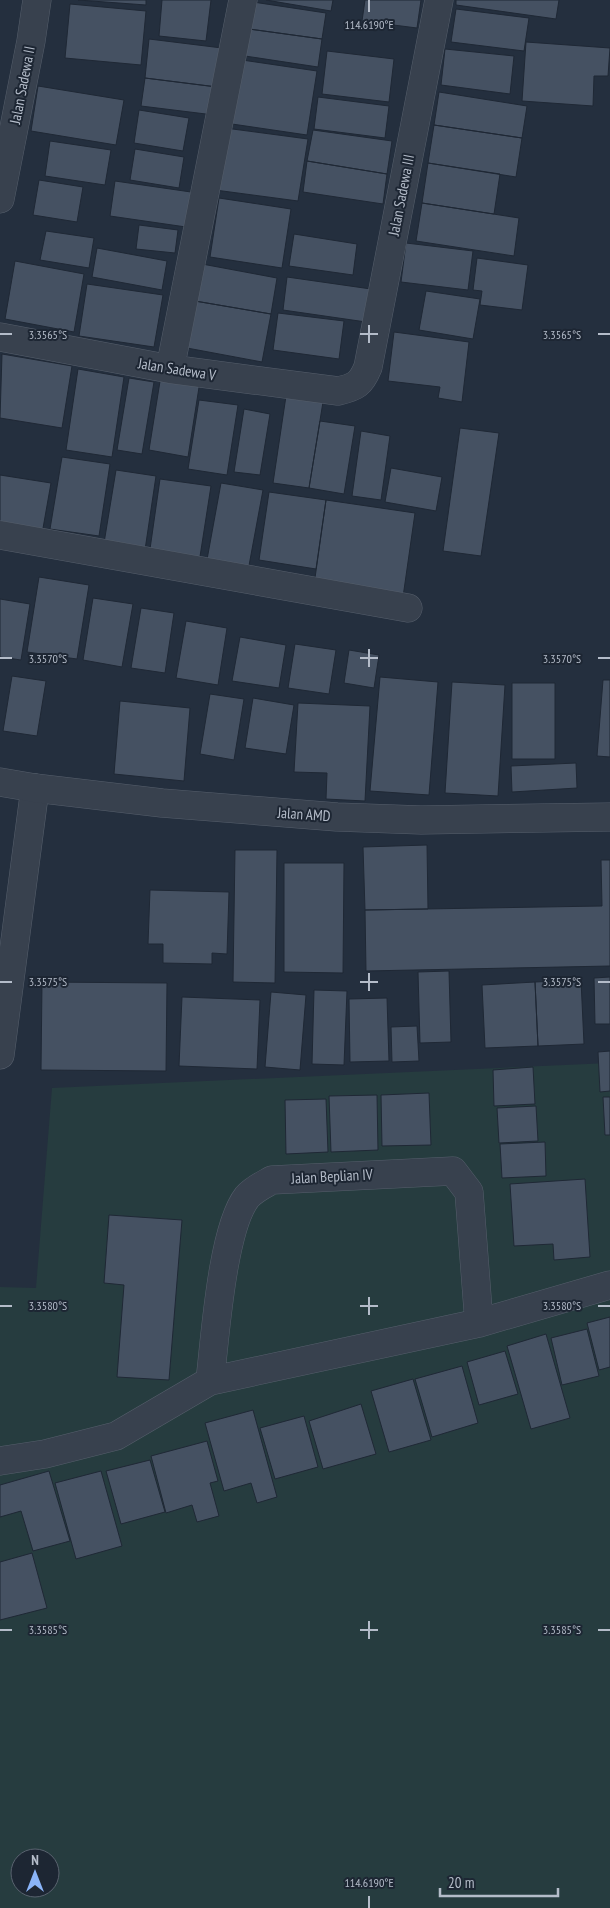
<svg xmlns="http://www.w3.org/2000/svg" width="610" height="1908" font-family="'PT Sans Narrow',sans-serif">
<style>
.green{fill:#263c3f;fill-rule:evenodd}
.building{fill:#455162;stroke:#1f2835}
.lines{fill:none;stroke-linecap:round;stroke-linejoin:round}
.minor-casing{stroke:#565f6c;stroke-width:29}
.tertiary-casing{stroke:#565f6c;stroke-width:29}
.minor{stroke:#38414e;stroke-width:28}
.tertiary{stroke:#38414e;stroke-width:28}
.ticks{fill:none;stroke:#b4bcc9;stroke-width:2}
.labels{text-anchor:middle;dominant-baseline:central;stroke-width:4;stroke-linejoin:round;paint-order:stroke}
.street-label{font-size:15px;fill:#b4bcc9;stroke:#1d2633}
.ticks-label{font-size:12px;text-anchor:middle;fill:#b4bcc9;stroke:#1d2633;stroke-width:4;stroke-linejoin:round;paint-order:stroke}
</style>
<rect width="100%" height="100%" fill="#242f3e"/>
<!-- green -->
<path class="green" d="M 610,1063 L 610,1908 L 0,1908 L 0,1287 L 36,1288 L 52,1088 ZM 20,1858 L 50,1858 L 50,1888 L 20,1888 Z"/>
<!-- building -->
<path class="building" d="M 78,0 L 146,0 L 146,5 Z
M 162,0 L 211,0 L 206,41 L 159,36 Z
M 266,0 L 333,0 L 331,11 Z
M 365,0 L 421,0 L 417,28 L 362,21 Z
M 456,0 L 559,0 L 556,19 L 456,5 Z
M 253,2 L 326,13 L 322,39 L 249,29 Z
M 70,4 L 146,11 L 141,65 L 65,58 Z
M 456,9 L 529,18 L 524,51 L 451,42 Z
M 249,29 L 322,39 L 318,67 L 245,56 Z
M 149,39 L 222,48 L 217,87 L 145,78 Z
M 526,42 L 610,48 L 608,76 L 594,76 L 593,106 L 522,101 Z
M 445,49 L 514,56 L 510,94 L 441,85 Z
M 327,51 L 394,59 L 389,102 L 322,94 Z
M 242,60 L 317,71 L 307,135 L 232,124 Z
M 145,78 L 217,87 L 214,115 L 141,106 Z
M 38,86 L 124,100 L 116,145 L 31,131 Z
M 439,92 L 527,106 L 522,138 L 434,125 Z
M 318,97 L 389,106 L 385,138 L 314,129 Z
M 139,110 L 189,118 L 183,151 L 134,143 Z
M 434,125 L 522,138 L 516,177 L 428,163 Z
M 225,128 L 308,139 L 298,201 L 215,190 Z
M 313,130 L 392,141 L 387,174 L 307,161 Z
M 50,141 L 111,150 L 105,185 L 45,176 Z
M 135,149 L 184,157 L 179,188 L 130,180 Z
M 307,161 L 387,174 L 383,204 L 303,192 Z
M 428,163 L 500,174 L 494,214 L 422,203 Z
M 39,180 L 83,187 L 77,222 L 33,215 Z
M 115,181 L 191,192 L 186,227 L 110,216 Z
M 219,198 L 291,209 L 282,268 L 210,257 Z
M 422,203 L 519,218 L 514,256 L 416,241 Z
M 139,225 L 178,230 L 175,253 L 136,249 Z
M 46,231 L 94,238 L 89,268 L 40,260 Z
M 294,234 L 357,244 L 353,275 L 289,266 Z
M 406,243 L 473,251 L 468,290 L 401,282 Z
M 97,248 L 167,261 L 162,290 L 92,277 Z
M 477,258 L 528,265 L 522,310 L 480,305 L 482,291 L 473,290 Z
M 15,261 L 84,274 L 74,332 L 5,319 Z
M 202,264 L 277,278 L 271,314 L 195,301 Z
M 287,277 L 371,289 L 366,322 L 283,310 Z
M 87,284 L 163,295 L 154,347 L 79,336 Z
M 426,291 L 480,299 L 473,339 L 419,330 Z
M 195,301 L 271,314 L 262,362 L 187,348 Z
M 278,313 L 344,321 L 339,359 L 273,350 Z
M 394,332 L 469,342 L 462,402 L 438,398 L 440,387 L 388,381 Z
M 2,354 L 72,366 L 62,428 L 0,418 Z
M 78,369 L 124,377 L 112,457 L 66,450 Z
M 161,375 L 200,381 L 188,457 L 149,450 Z
M 129,378 L 154,382 L 142,454 L 117,450 Z
M 286,396 L 323,402 L 309,488 L 273,483 Z
M 199,400 L 238,405 L 227,475 L 188,469 Z
M 244,409 L 270,414 L 260,475 L 234,472 Z
M 320,421 L 355,426 L 344,494 L 309,488 Z
M 460,428 L 499,433 L 481,556 L 443,551 Z
M 361,431 L 390,436 L 381,500 L 352,496 Z
M 62,457 L 110,464 L 99,536 L 50,529 Z
M 391,468 L 442,477 L 436,511 L 385,502 Z
M 116,470 L 156,476 L 145,550 L 104,543 Z
M 0,475 L 51,483 L 42,534 L 0,527 Z
M 160,479 L 211,486 L 199,563 L 149,556 Z
M 221,483 L 263,490 L 248,571 L 206,565 Z
M 269,492 L 326,500 L 316,569 L 259,560 Z
M 326,500 L 415,513 L 403,597 L 314,585 Z
M 39,577 L 89,585 L 77,659 L 27,652 Z
M 93,598 L 133,604 L 122,667 L 83,660 Z
M 0,599 L 30,604 L 21,660 L 0,657 Z
M 141,608 L 174,613 L 165,673 L 131,668 Z
M 186,621 L 227,628 L 218,685 L 176,678 Z
M 240,637 L 286,645 L 279,688 L 232,681 Z
M 295,644 L 336,650 L 329,694 L 288,688 Z
M 349,650 L 379,655 L 374,688 L 344,683 Z
M 12,676 L 46,681 L 37,736 L 3,731 Z
M 380,677 L 438,682 L 429,795 L 370,791 Z
M 603,680 L 610,680 L 610,757 L 597,756 Z
M 452,682 L 505,685 L 498,796 L 445,793 Z
M 512,683 L 555,683 L 555,759 L 512,759 Z
M 210,694 L 244,699 L 234,760 L 200,754 Z
M 253,698 L 294,705 L 286,754 L 245,748 Z
M 120,701 L 190,708 L 184,781 L 114,774 Z
M 298,703 L 370,706 L 365,801 L 326,799 L 327,773 L 294,772 Z
M 576,763 L 577,788 L 512,792 L 511,766 Z
M 427,845 L 428,909 L 365,910 L 363,847 Z
M 235,850 L 277,850 L 275,983 L 233,982 Z
M 601,860 L 610,860 L 610,966 L 366,971 L 365,910 L 602,906 Z
M 284,863 L 344,863 L 343,973 L 284,972 Z
M 150,890 L 229,892 L 227,954 L 212,953 L 212,964 L 163,963 L 163,944 L 148,944 Z
M 449,971 L 451,1042 L 420,1043 L 418,972 Z
M 610,977 L 610,1024 L 595,1024 L 594,978 Z
M 581,980 L 584,1044 L 538,1046 L 535,982 Z
M 42,982 L 167,983 L 166,1071 L 41,1070 Z
M 535,982 L 538,1046 L 485,1048 L 482,985 Z
M 314,990 L 347,991 L 344,1065 L 312,1064 Z
M 271,992 L 306,995 L 300,1070 L 265,1067 Z
M 182,997 L 260,1000 L 257,1069 L 179,1066 Z
M 387,998 L 389,1061 L 350,1062 L 349,999 Z
M 417,1026 L 419,1061 L 392,1062 L 391,1027 Z
M 610,1051 L 610,1091 L 600,1092 L 598,1052 Z
M 533,1067 L 535,1104 L 494,1106 L 493,1070 Z
M 429,1093 L 431,1145 L 382,1146 L 381,1095 Z
M 377,1095 L 378,1150 L 331,1152 L 329,1096 Z
M 603,1097 L 610,1097 L 610,1135 L 605,1135 Z
M 326,1099 L 328,1152 L 286,1154 L 285,1100 Z
M 536,1106 L 538,1141 L 499,1143 L 497,1108 Z
M 545,1142 L 546,1176 L 502,1178 L 500,1144 Z
M 585,1179 L 590,1257 L 554,1260 L 553,1244 L 514,1246 L 510,1184 Z
M 109,1215 L 182,1220 L 169,1380 L 117,1377 L 124,1285 L 104,1283 Z
M 610,1317 L 610,1367 L 599,1370 L 587,1323 Z
M 587,1329 L 599,1376 L 562,1385 L 551,1338 Z
M 546,1334 L 570,1418 L 531,1429 L 507,1346 Z
M 505,1351 L 518,1394 L 479,1405 L 467,1362 Z
M 462,1366 L 478,1423 L 432,1437 L 415,1379 Z
M 413,1379 L 431,1440 L 389,1452 L 371,1391 Z
M 361,1404 L 376,1454 L 323,1469 L 309,1421 Z
M 253,1410 L 277,1497 L 257,1503 L 251,1483 L 224,1491 L 205,1423 Z
M 304,1416 L 318,1467 L 275,1479 L 260,1428 Z
M 207,1441 L 218,1481 L 210,1483 L 219,1516 L 197,1522 L 192,1505 L 166,1513 L 151,1456 Z
M 150,1460 L 165,1512 L 121,1524 L 106,1471 Z
M 49,1471 L 70,1541 L 33,1551 L 21,1511 L 0,1517 L 0,1485 Z
M 101,1471 L 122,1546 L 76,1559 L 55,1483 Z
M 32,1553 L 47,1608 L 0,1620 L 0,1562 Z"/>
<g class="lines">
<!-- minor casing -->
<g class="minor-casing">
<path id="minor" d="M 0,199 L 31,41 L 37,0
M 0,337 L 170,369 L 338,391 C 356,387 361,384 368,367 L 439,0
M 170,369 L 243,0
M 0,535 L 408,608
M 0,1055 L 35,788
M 210,1381 C 215,1339 222,1229 247,1197 C 254,1189 263,1185 272,1180 L 453,1171 L 469,1192 L 479,1323
M 0,1461 L 45,1454 L 116,1436 L 210,1381 L 479,1323 L 610,1285"/>
</g>
<!-- tertiary casing -->
<g class="tertiary-casing">
<path id="tertiary" d="M 0,782 L 35,788 L 162,803 L 337,817 L 421,820 L 610,817"/>
</g>
<!-- minor -->
<use href="#minor" class="minor"/>
<!-- tertiary -->
<use href="#tertiary" class="tertiary"/>
</g>
<!-- ticks -->
<path class="ticks" d="M 369,0 L 369,12M 369,325 L 369,343M 0,334 L 12,334M 360,334 L 378,334M 598,334 L 610,334M 369,649 L 369,667M 0,658 L 12,658M 360,658 L 378,658M 598,658 L 610,658M 369,973 L 369,991M 0,982 L 12,982M 360,982 L 378,982M 598,982 L 610,982M 369,1297 L 369,1315M 0,1306 L 12,1306M 360,1306 L 378,1306M 598,1306 L 610,1306M 369,1621 L 369,1639M 0,1630 L 12,1630M 360,1630 L 378,1630M 598,1630 L 610,1630M 369,1896 L 369,1908"/>
<g class="labels">
<!-- street labels -->
<g class="street-label">
<text transform="translate(22 85) rotate(-79)">Jalan Sadewa II</text>
<text transform="translate(401 195) rotate(-79)">Jalan Sadewa III</text>
<text transform="translate(177 369) rotate(9)">Jalan Sadewa V</text>
<text transform="translate(304 814) rotate(4)">Jalan AMD</text>
<text transform="translate(332 1176) rotate(-3)">Jalan Beplian IV</text>
</g>
</g>
<g class="ticks-label">
<text x="369" y="29">114.6190°E</text>
<text x="48" y="339">3.3565°S</text>
<text x="562" y="339">3.3565°S</text>
<text x="48" y="663">3.3570°S</text>
<text x="562" y="663">3.3570°S</text>
<text x="48" y="986">3.3575°S</text>
<text x="562" y="986">3.3575°S</text>
<text x="48" y="1310">3.3580°S</text>
<text x="562" y="1310">3.3580°S</text>
<text x="48" y="1634">3.3585°S</text>
<text x="562" y="1634">3.3585°S</text>
<text x="369" y="1887">114.6190°E</text>
</g>
<!-- north arrow -->
<g transform="translate(35 1873)"><circle r="24" fill="#1d2633" stroke="#59626f"/>
<path d="M0-4L9 19L0 12L-9 19Z" fill="#8ab4f8"/>
<text y="-8" font-size="14" font-weight="bold" text-anchor="middle" fill="#b4bcc9">N</text>
</g>
<!-- scale -->
<path d="M440 1888v8h118v-8" fill="none" stroke="#b4bcc9" stroke-width="2.5"/>
<text x="448" y="1888" font-size="15" fill="#b4bcc9" stroke="#1d2633" stroke-width="4" paint-order="stroke">20 m</text>
</svg>
